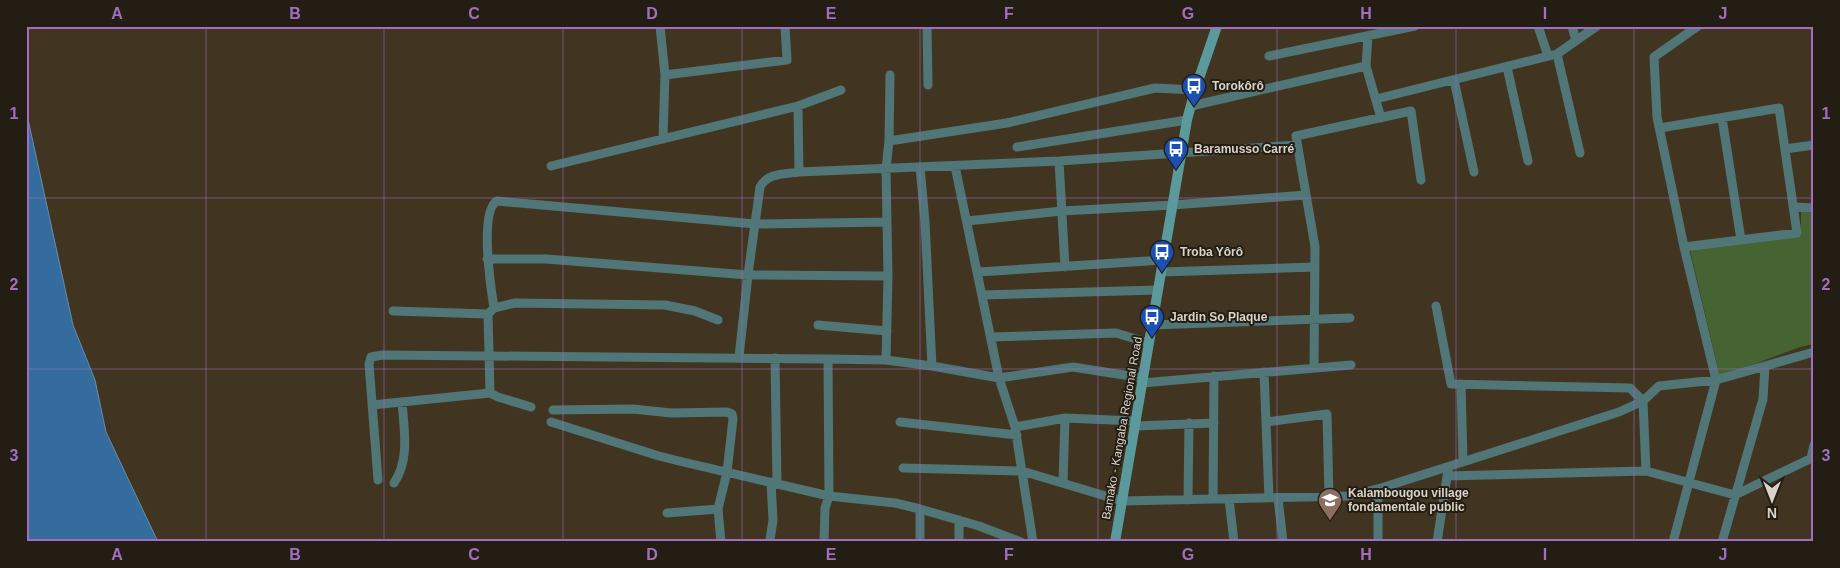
<svg xmlns="http://www.w3.org/2000/svg" width="1840" height="568" font-family="Helvetica,sans-serif">
<style>
.green{fill:#456432}
.water{fill:#346d9d;stroke:#668caa}
.lines{fill:none;stroke-linecap:round;stroke-linejoin:round}
.street{stroke:#507678;stroke-width:9}
.secondary{stroke:#5a9a9c;stroke-width:10}
.grid{fill:none;stroke:#a16fc2;stroke-width:1;stroke-opacity:0.55}
.labels{text-anchor:middle;dominant-baseline:central;stroke-width:4;stroke-linejoin:round;paint-order:stroke}
.poi-label{font-size:12px;font-weight:bold;fill:#dad3c7;stroke:#231d14;text-anchor:start}
.street-label{font-size:12px;fill:#dad3c7;stroke:#231d14}
.neatline{fill:none;stroke:#a16fc2;stroke-width:2}
.grid-label{font-size:16px;text-anchor:middle;font-weight:bold;fill:#a16fc2}
</style>
<rect width="100%" height="100%" fill="#413521"/>
<!-- green -->
<path class="green" d="M 1801,211 L 1814,213 L 1814,344 L 1800,347 L 1720,377 L 1690,250 L 1801,236 Z"/>
<!-- water -->
<path class="water" d="M 26,110 L 73,325 L 95,380 L 106,432 L 158,542 L 26,542 Z"/>
<g class="lines">
<!-- street -->
<path class="street" d="M 660,26 L 665,75 L 663,139
M 927,26 L 928,85
M 1538,26 L 1548,56
M 1572,26 L 1576,41
M 1368,36 L 1366,66 L 1381,118
M 1557,54 L 1580,153
M 1269,56 L 1415,26
M 1507,67 L 1528,161
M 665,75 L 787,60 L 785,26
M 1454,80 L 1474,172
M 1376,99 L 1557,54 L 1597,26
M 798,106 L 799,172
M 1191,106 L 1366,66
M 1722,118 L 1741,240
M 1660,128 L 1779,108 L 1797,233 L 1684,247
M 889,141 L 1007,123 L 1155,88 L 1195,90
M 1017,147 L 1187,120
M 1785,149 L 1814,145
M 1059,161 L 1065,267
M 551,166 L 798,106 L 841,90
M 955,166 L 999,378 L 1015,427 L 1033,542
M 920,167 L 925,222 L 932,366
M 1793,207 L 1814,208
M 967,221 L 1062,211 L 1173,205 L 1306,195
M 487,259 L 546,259 L 748,275 L 888,276
M 978,272 L 1163,260
M 1161,272 L 1315,267
M 982,295 L 1158,290
M 1436,306 L 1451,384 L 1630,388 L 1643,401 L 1646,471
M 494,308 C 491,289 479,211 497,201 L 755,224 L 886,222
M 393,311 L 488,314 L 490,393 L 498,397 L 531,407
M 488,314 L 494,308 L 515,303 L 665,305 L 695,311 L 718,320
M 818,325 L 887,331
M 1152,325 L 1350,318
M 991,337 L 1116,333 L 1149,343
M 739,357 L 748,275 L 760,187 C 767,173 785,174 799,172 L 1059,161 L 1297,145
M 775,358 L 777,483
M 886,360 L 888,276 L 886,169 L 889,141 L 890,75
M 1314,368 L 1315,247 L 1296,136 L 1411,111 L 1421,180
M 1264,372 L 1269,498
M 1142,383 L 1351,365
M 1461,384 L 1463,461
M 372,405 L 490,393
M 553,410 L 633,409 L 671,413 L 727,412 L 732,414 L 733,419 L 727,472 L 718,509 L 721,542
M 551,422 L 659,456 L 683,462 L 829,496 L 895,503 L 920,509 L 979,526 L 1021,542
M 900,422 L 1017,435
M 1266,422 L 1327,414 L 1329,497
M 1135,426 L 1214,423
M 1015,427 L 1065,418 L 1135,421
M 1811,458 L 1814,445
M 903,468 L 1022,471 L 1122,501 L 1348,496 L 1378,489 L 1619,412 L 1643,401 L 1659,386 L 1716,380 L 1814,352
M 1447,476 L 1646,471 L 1735,495 L 1814,457
M 378,480 L 369,364 L 371,357 L 383,355 L 828,359 L 886,360 L 932,366 L 999,378 L 1073,367 L 1143,378
M 394,483 C 410,459 404,430 402,402
M 1063,483 L 1065,418
M 1278,498 L 1283,542
M 1213,499 L 1214,376
M 1229,499 L 1234,542
M 1188,500 L 1189,423
M 920,509 L 920,542
M 667,513 L 718,509
M 959,520 L 959,542
M 770,540 L 773,520 L 771,482
M 824,542 L 825,508 L 829,496 L 828,359
M 1378,542 L 1378,489
M 1437,542 L 1448,470
M 1673,542 L 1716,380 L 1684,247 L 1657,117 L 1654,57 L 1698,26
M 1722,542 L 1763,399 L 1765,366"/>
<!-- secondary -->
<path class="secondary" d="M 1115,542 L 1187,120 L 1195,90 L 1217,26"/>
</g>
<!-- grid -->
<path class="grid" d="M 206,26 L 206,542M 384,26 L 384,542M 563,26 L 563,542M 742,26 L 742,542M 920,26 L 920,542M 1098,26 L 1098,542M 1277,26 L 1277,542M 1456,26 L 1456,542M 1634,26 L 1634,542M 26,198 L 1814,198M 26,369 L 1814,369"/>
<!-- icons -->
<defs>
<g id="bus-pin" transform="scale(1.25)"><path d="M0 17L-7.5 6A9.5 9.5 0 1 1 7.5 6Z" fill="#1a4fb4" stroke="#231d14"/><path d="M-5-6H5V4H4V6H2V4H-2V6H-4V4H-5ZM-3.5-4V0h7V-4ZM-3.5 1.2v1.5H-2V1.2ZM2 1.2v1.5H3.5V1.2Z" fill="#fff"/></g>
<g id="school-pin" transform="scale(1.25)"><path d="M0 17L-7.5 6A9.5 9.5 0 1 1 7.5 6Z" fill="#8d6e63" stroke="#231d14"/><path d="M0-5L7-2L0 1L-7-2ZM-4 1L0 2.5L4 1V4Q0 6-4 4Z" fill="#fff"/></g>
</defs>
<g fill-rule="evenodd">
<use href="#bus-pin" x="1194" y="86"/>
<use href="#bus-pin" x="1176" y="149"/>
<use href="#bus-pin" x="1162" y="252"/>
<use href="#bus-pin" x="1152" y="317"/>
<use href="#school-pin" x="1330" y="500"/>
</g>
<g class="labels">
<!-- poi labels -->
<g class="poi-label">
<text x="1212" y="86">Torokôrô</text>
<text x="1194" y="149">Baramusso Carré</text>
<text x="1180" y="252">Troba Yôrô</text>
<text x="1170" y="317">Jardin So Plaque</text>
<text x="1348" y="493">Kalambougou village<tspan x="1348" dy="14">fondamentale public</tspan></text>
</g>
<!-- street labels -->
<g class="street-label">
<text transform="translate(1122 428) rotate(-80)">Bamako - Kangaba Regional Road</text>
</g>
</g>
<!-- border -->
<rect width="1840" height="568" fill="none" stroke="#231d14" stroke-width="55"/>
<!-- north arrow -->
<g transform="translate(1772 500) rotate(180)" stroke="#231d14" stroke-width="4" paint-order="stroke">
<path d="M0-4L9 19L0 12L-9 19Z" fill="#dad3c7"/>
<text y="-8" font-size="14" font-weight="bold" text-anchor="middle" fill="#dad3c7">N</text>
</g>
<rect x="28" y="28" width="1784" height="512" class="neatline"/>
<g class="grid-label">
<text x="117" y="19">A</text>
<text x="295" y="19">B</text>
<text x="474" y="19">C</text>
<text x="652" y="19">D</text>
<text x="831" y="19">E</text>
<text x="1009" y="19">F</text>
<text x="1188" y="19">G</text>
<text x="1366" y="19">H</text>
<text x="1545" y="19">I</text>
<text x="1723" y="19">J</text>
<text x="14" y="119">1</text>
<text x="1826" y="119">1</text>
<text x="14" y="290">2</text>
<text x="1826" y="290">2</text>
<text x="14" y="461">3</text>
<text x="1826" y="461">3</text>
<text x="117" y="560">A</text>
<text x="295" y="560">B</text>
<text x="474" y="560">C</text>
<text x="652" y="560">D</text>
<text x="831" y="560">E</text>
<text x="1009" y="560">F</text>
<text x="1188" y="560">G</text>
<text x="1366" y="560">H</text>
<text x="1545" y="560">I</text>
<text x="1723" y="560">J</text>
</g>
</svg>
